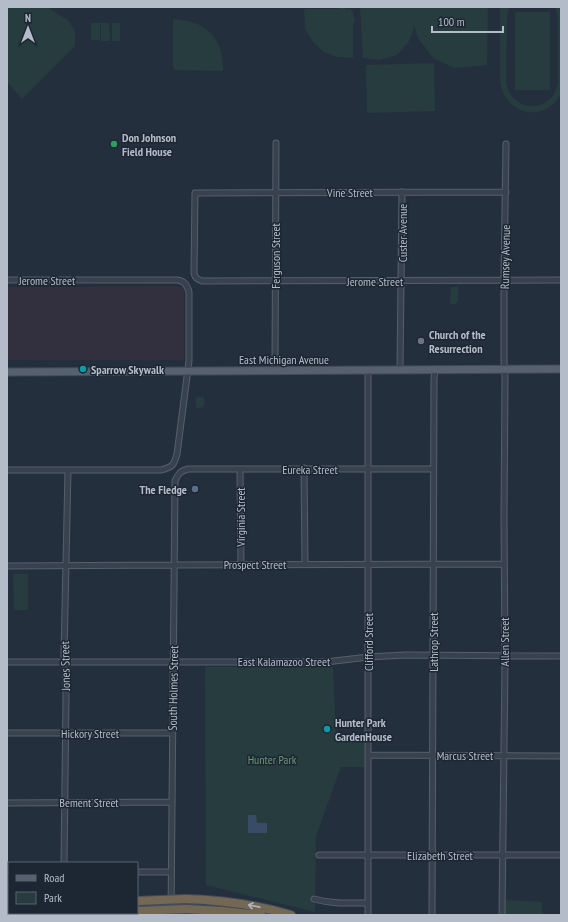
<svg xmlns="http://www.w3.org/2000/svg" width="568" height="922" font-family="'PT Sans Narrow',sans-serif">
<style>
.medical{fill:#32303f}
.green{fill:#263c3f}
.water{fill:#394c67}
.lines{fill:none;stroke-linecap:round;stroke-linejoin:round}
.minor-casing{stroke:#565f6c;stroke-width:7}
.major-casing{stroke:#414a57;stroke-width:9}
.highway-casing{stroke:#434c59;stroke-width:10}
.minor{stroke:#38414e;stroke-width:5}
.major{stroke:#56606e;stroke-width:7}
.highway{stroke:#746855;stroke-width:8}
.rail{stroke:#5a6575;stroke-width:1.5;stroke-dasharray:4 4;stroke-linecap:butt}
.highway-bridge-casing{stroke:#434c59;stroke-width:10;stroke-linecap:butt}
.highway-bridge{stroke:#746855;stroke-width:8}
.oneway{stroke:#aeb4bd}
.leisure-dot{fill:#2e9e5b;stroke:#1d2633;stroke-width:1.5}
.worship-dot{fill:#6b7280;stroke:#1d2633;stroke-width:1.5}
.culture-dot{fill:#0f9aa8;stroke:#1d2633;stroke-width:1.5}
.service-dot{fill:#5c6f8a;stroke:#1d2633;stroke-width:1.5}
.labels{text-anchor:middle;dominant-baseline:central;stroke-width:3;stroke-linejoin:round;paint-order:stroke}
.poi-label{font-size:12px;font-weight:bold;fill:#b4bcc9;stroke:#1d2633;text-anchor:start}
.street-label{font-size:12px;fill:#b4bcc9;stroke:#1d2633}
.park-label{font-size:12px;fill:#6b9a76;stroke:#1d2633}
</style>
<rect width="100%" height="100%" fill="#242f3e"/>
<!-- medical -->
<path class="medical" d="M 184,286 L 184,360 L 7,360 L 7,287 Z"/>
<!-- green -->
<path class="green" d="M 7,7 L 47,7 L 68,20 L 75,31 L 75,46 L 22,99 L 7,82 Z
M 360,7 L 488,7 L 487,65 L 454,68 L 433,58 L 418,38 L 414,25 L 413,32 L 408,43 L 397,55 L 380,60 L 363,58 Z
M 500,7 L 510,7 L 508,12 L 507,20 L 506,80 C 508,114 555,115 558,81 L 558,21 L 557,13 L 555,7 L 561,7 L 561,94 C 544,125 503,114 500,80 Z
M 339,8 L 345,8 L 345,9 L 350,9 L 353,12 L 353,17 L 355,17 L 354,24 L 353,24 L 353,58 L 337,57 L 324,52 L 314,43 L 305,29 L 304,9 L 339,9 Z
M 515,12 L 550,12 L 550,90 L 515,90 Z
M 173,19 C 206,21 224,37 223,71 L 175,70 L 173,66 Z
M 91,23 L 100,23 L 100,40 L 91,40 Z
M 101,23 L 109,23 L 110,41 L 101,41 Z
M 112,23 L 120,23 L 120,41 L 112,41 Z
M 434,63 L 435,111 L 367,113 L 366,65 Z
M 451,287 L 458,287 L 458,302 L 456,302 L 456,304 L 450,304 Z
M 199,397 L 203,397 C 205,401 205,403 203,407 L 199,408 L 196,407 L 196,398 Z
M 13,574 L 28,574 L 28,610 L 14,610 Z
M 205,667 L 333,667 L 336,738 L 365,738 L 366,767 L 341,767 L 316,836 L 315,912 L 206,885 Z
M 504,900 L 542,902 L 542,912 L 544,915 L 504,915 Z"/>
<!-- water -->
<path class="water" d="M 248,815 L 256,815 L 257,823 L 267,823 L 267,833 L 248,833 Z"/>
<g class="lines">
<!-- minor casing -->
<g class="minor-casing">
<path id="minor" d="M 506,192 L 195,193 L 194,273 C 195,278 197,279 202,281 L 561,280
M 7,280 L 177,280 C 184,281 187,284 189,292 L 189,361 L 177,454 C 174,465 173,467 161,470 L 7,470
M 275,370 L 276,143
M 400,370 L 402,192
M 304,468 L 305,564
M 240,469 L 241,564
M 7,566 L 174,565 L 504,564
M 7,662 L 326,662 L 368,657 L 405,655 L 561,656
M 7,733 L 172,733
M 368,755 L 561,756
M 7,803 L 172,802
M 319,855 L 561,855
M 64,863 L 66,698 L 66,669 L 64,655 L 68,470
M 7,870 L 9,870
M 137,872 L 171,872
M 7,899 L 9,899
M 314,899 C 332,904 349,903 368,903
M 7,911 L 9,910
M 48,913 L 54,915
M 171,915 L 175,481 C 178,474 180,471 188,469 L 433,469
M 368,915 L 368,370
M 432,915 L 434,379 L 435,369
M 502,915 L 505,662 L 504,518 L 505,378 L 504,360 L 504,275 L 506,144"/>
</g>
<!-- major casing -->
<g class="major-casing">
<path id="major" d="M 7,372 L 561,369"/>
</g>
<!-- highway casing -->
<g class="highway-casing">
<path id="highway" d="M 185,899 C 222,900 257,905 291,915
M 186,909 L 221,911 L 261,915
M 57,915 L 66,913"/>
</g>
<!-- minor -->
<use href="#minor" class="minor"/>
<!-- major -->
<use href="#major" class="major"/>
<!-- highway -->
<use href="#highway" class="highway"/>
<!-- rail -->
<path class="rail" d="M 7,884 L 9,885
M 102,913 L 109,915"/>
<!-- highway-bridge casing -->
<g class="highway-bridge-casing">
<path id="highway-bridge" d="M 137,901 L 185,899
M 137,911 L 186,909
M 106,915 L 121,913"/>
</g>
<!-- highway-bridge -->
<use href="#highway-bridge" class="highway-bridge"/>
</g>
<!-- one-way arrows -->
<defs><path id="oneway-shaft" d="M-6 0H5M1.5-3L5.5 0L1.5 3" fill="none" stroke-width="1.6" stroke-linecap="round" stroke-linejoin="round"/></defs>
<use class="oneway" href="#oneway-shaft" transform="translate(254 906) rotate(-169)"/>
<!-- markers -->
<circle class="leisure-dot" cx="114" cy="144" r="4"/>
<circle class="worship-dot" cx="421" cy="341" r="4"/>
<g class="culture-dot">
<circle cx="83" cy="369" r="4"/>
<circle cx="327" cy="729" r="4"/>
</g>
<circle class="service-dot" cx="195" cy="489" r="4"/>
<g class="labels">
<!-- poi labels -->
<g class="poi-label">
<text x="122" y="137">Don Johnson<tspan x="122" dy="14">Field House</tspan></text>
<text x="429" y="334">Church of the<tspan x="429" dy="14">Resurrection</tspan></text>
<text x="91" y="369">Sparrow Skywalk</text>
<text x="187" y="489" text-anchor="end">The Fledge</text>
<text x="335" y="722">Hunter Park<tspan x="335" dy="14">GardenHouse</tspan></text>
</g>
<!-- street labels -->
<g class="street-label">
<text x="350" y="192">Vine Street</text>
<text transform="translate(402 233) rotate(-90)">Custer Avenue</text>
<text transform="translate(275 256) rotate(-90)">Ferguson Street</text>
<text transform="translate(505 257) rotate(-89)">Rumsey Avenue</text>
<text x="47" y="280">Jerome Street</text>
<text x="375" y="281">Jerome Street</text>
<text x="284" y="359">East Michigan Avenue</text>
<text x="310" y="469">Eureka Street</text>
<text transform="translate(240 517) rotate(-90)">Virginia Street</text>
<text x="255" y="564">Prospect Street</text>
<text transform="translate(368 642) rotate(-90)">Clifford Street</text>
<text transform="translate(433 642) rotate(-90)">Lathrop Street</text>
<text transform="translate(504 642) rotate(-90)">Allen Street</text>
<text x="284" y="661">East Kalamazoo Street</text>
<text transform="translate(65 666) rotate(-91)">Jones Street</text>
<text transform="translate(173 688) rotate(-89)">South Holmes Street</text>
<text x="90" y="733">Hickory Street</text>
<text x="465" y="755">Marcus Street</text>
<text x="89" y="802">Bement Street</text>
<text x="440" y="855">Elizabeth Street</text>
</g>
<!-- park labels -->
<g class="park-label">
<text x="272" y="759">Hunter Park</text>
</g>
</g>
<!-- border -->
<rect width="568" height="922" fill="none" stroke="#b4bcc9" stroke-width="16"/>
<!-- legend -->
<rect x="8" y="862" width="130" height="52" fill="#1d2633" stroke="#59626f"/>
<rect x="16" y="875" width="20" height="6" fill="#56606e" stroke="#59626f"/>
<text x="44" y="882" font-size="12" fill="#b4bcc9">Road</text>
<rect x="16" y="892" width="20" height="12" fill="#263c3f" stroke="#59626f"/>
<text x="44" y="902" font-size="12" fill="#b4bcc9">Park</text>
<!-- north arrow -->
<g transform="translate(28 28)" stroke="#1d2633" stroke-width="3" paint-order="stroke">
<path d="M0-3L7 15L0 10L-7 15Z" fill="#b4bcc9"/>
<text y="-6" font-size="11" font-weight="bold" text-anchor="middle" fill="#b4bcc9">N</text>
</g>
<!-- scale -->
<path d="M432 26v6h71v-6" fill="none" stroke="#b4bcc9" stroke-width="2"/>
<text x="438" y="26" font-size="12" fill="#b4bcc9" stroke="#1d2633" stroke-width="3" paint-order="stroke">100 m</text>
</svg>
